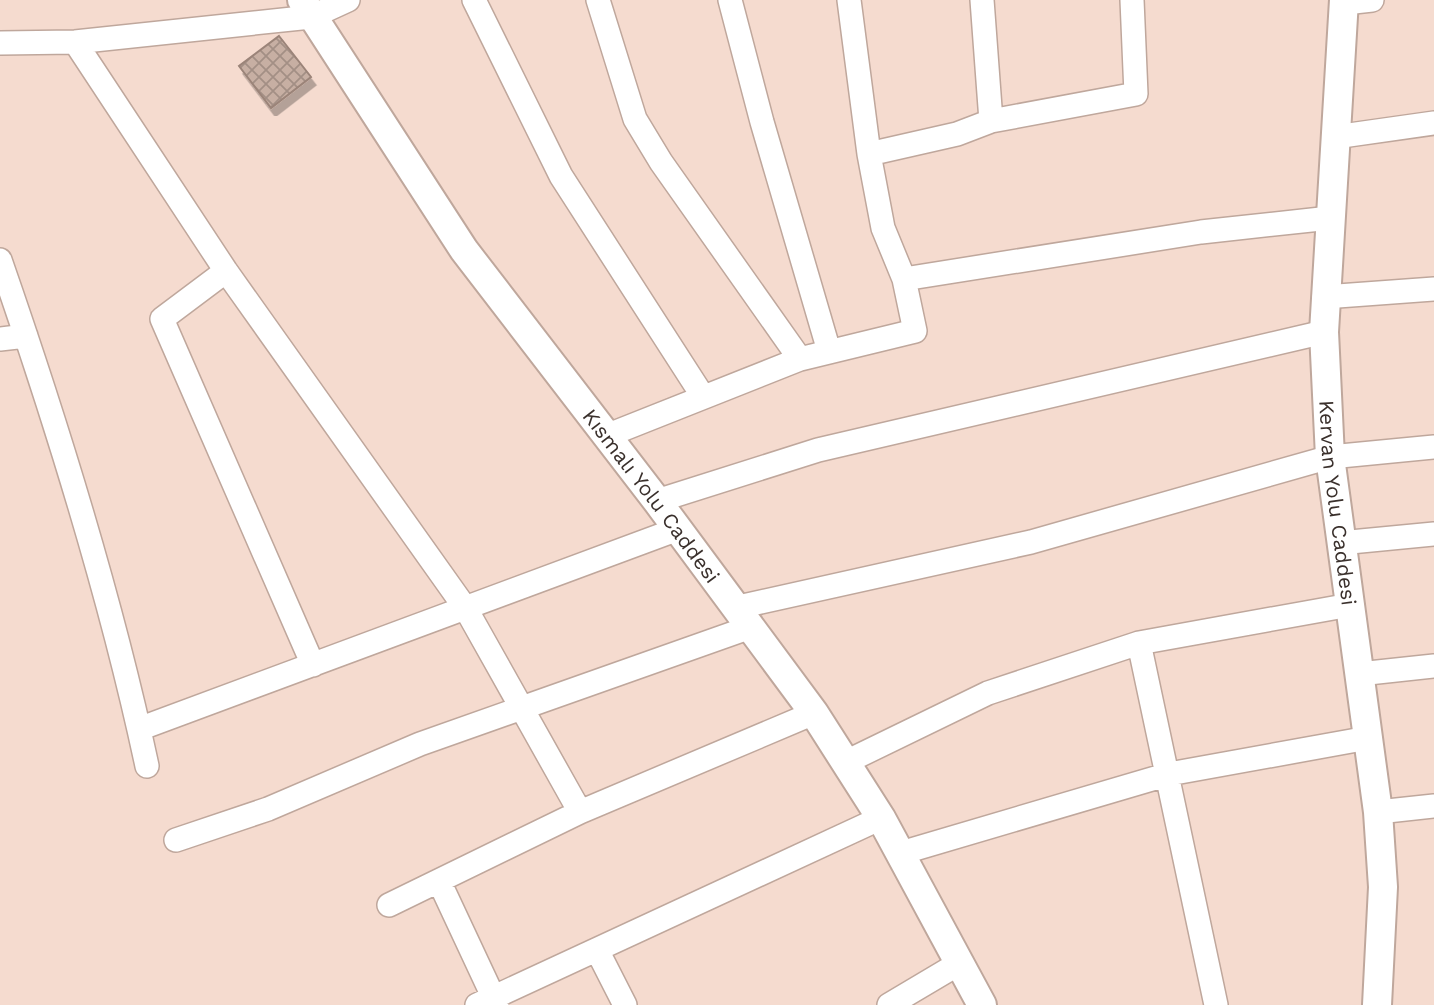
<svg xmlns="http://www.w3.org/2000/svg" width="1434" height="1005" font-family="'Work Sans',sans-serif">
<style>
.building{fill:url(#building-cross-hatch);stroke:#9b8479;stroke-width:2;filter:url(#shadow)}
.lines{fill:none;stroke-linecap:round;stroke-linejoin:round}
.minor-casing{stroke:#bfa79c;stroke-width:26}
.tertiary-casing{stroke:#bfa79c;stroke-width:32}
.minor{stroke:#fff;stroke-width:23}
.tertiary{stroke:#fff;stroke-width:28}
.labels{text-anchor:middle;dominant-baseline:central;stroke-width:5;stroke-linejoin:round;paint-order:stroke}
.street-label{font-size:21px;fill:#3a302c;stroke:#fff}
</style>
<defs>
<pattern id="building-cross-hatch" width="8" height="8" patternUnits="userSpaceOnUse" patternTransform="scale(1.75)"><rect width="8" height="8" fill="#c7afa3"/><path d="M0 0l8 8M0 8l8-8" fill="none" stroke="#a38f85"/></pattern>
<filter id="shadow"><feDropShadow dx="4.5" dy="8" stdDeviation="0" flood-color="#0004"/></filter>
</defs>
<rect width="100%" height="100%" fill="#f5dbcf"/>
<!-- building -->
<path class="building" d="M 279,36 L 311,77 L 271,108 L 239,66 Z"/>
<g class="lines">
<!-- minor casing -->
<g class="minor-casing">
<path id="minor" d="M 474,0 L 561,176 L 702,395
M 598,0 L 635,119 L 661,162 L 800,359
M 730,0 L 762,122 L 829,351
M 982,0 L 991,121
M 1345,3 L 1372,0
M 75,42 L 226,271 L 466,609 L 580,812
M 0,43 L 75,42 L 311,17 L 348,0
M 1335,137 L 1434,123
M 869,154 L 957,134 L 991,121 L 1136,94 L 1132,0
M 0,260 C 57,424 111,597 147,766
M 226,271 L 162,319 L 313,665
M 904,279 L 1201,232 L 1330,218
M 1324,297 L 1434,289
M 0,339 L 26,336
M 606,436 L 800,359 L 915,331 L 904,279 L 883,228 L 869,154 L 849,0
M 657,501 L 818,450 L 1324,332
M 1340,543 L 1434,534
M 734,608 L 1031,542 L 1330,457 L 1434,447
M 1139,643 L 1216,1005
M 1359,674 L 1434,666
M 139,729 L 678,529
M 846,762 L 988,693 L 1139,643 L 1350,605
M 1378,812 L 1434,806
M 176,840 L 268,809 L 420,744 L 748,628
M 901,853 L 1169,774 L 1368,738
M 439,881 L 497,1005
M 389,905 L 580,812 L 814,713
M 597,950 L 625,1005
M 477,1005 L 881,818
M 889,1005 L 958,964"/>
</g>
<!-- tertiary casing -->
<g class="tertiary-casing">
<g id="tertiary">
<path id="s1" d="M 302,0 L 464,250 L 657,501 L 814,713 L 881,818 L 982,1005"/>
<path id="s2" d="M 1344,0 L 1324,332 L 1330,457 L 1378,812 L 1383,887 L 1377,1005"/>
</g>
</g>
<!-- minor -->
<use href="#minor" class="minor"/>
<!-- tertiary -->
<use href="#tertiary" class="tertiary"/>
</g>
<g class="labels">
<!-- street labels -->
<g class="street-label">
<text stroke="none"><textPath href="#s1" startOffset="607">Kısmalı Yolu Caddesi</textPath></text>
<text stroke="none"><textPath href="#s2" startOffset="504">Kervan Yolu Caddesi</textPath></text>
</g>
</g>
</svg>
